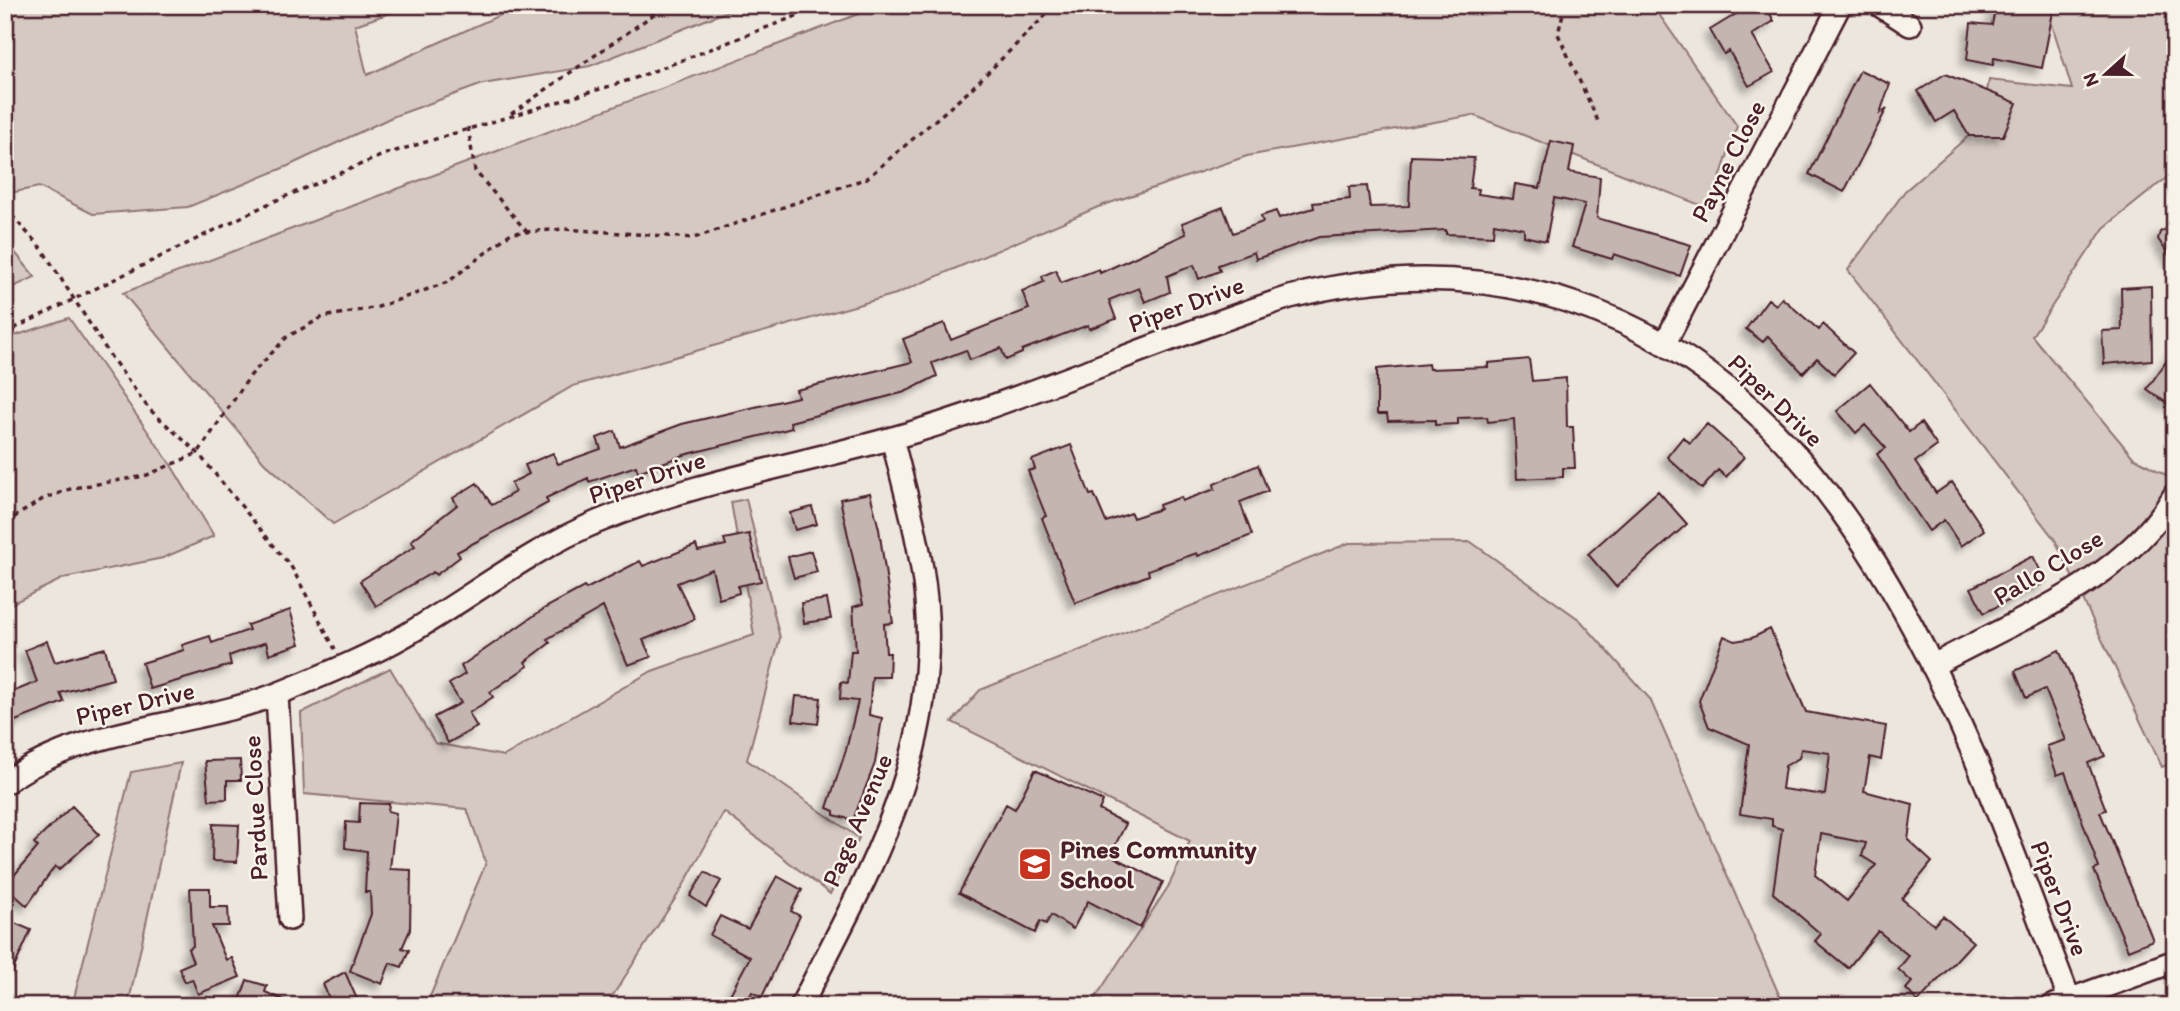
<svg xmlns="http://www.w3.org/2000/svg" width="2180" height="1011" font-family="Itim,sans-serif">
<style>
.green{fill:#d5c9c2;stroke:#907476;stroke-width:2}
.building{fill:#c4b5b0;stroke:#4a1f2b;stroke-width:2;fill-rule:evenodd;filter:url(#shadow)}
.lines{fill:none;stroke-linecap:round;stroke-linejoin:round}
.minor-casing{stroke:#4a1f2b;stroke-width:26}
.path{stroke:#4a1f2b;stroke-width:3.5;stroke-dasharray:5 5;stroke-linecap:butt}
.minor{stroke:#f7f3e8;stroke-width:21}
.labels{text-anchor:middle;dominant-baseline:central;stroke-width:5;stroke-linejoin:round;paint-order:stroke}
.street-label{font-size:26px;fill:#4a1f2b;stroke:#f7f3e8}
.poi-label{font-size:26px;font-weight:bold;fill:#4a1f2b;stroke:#f7f3e8;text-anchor:start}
</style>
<defs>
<filter id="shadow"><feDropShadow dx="-6" dy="6" stdDeviation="3.5" flood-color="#0004"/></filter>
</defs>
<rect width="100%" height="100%" fill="#ece6dd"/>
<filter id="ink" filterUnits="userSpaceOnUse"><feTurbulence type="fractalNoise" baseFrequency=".0143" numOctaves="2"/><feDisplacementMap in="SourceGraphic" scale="14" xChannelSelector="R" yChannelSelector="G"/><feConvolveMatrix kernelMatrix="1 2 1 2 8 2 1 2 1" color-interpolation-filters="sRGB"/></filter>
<g filter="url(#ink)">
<!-- green -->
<path class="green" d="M 5,5 L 413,5 L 355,25 L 367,75 L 522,5 L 743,5 L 590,66 L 483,84 L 392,117 L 288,166 L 188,207 L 93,214 L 39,187 L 5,194 Z
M 882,5 L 1659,5 L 1658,13 L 1737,126 L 1710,209 L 1473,115 L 1247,156 L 1098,207 L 896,294 L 573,386 L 333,524 L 264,462 L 123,293 Z
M 2046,5 L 2175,5 L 2175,171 L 2104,228 L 2032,336 L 2133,457 L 2175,480 L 2175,762 L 2162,767 L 2055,540 L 1848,270 L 1905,191 L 1981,125 L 1989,80 L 2072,89 Z
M 5,240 L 35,277 L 5,291 Z
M 69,318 L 171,465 L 214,536 L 163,558 L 64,578 L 5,607 L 5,339 Z
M 746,499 L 780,638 L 747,760 L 859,838 L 830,894 L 724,812 L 682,888 L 606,1006 L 426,1006 L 486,863 L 467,809 L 304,794 L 301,713 L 390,668 L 435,743 L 504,756 L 652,671 L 754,635 L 731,502 Z
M 1471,542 L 1580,620 L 1650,699 L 1784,1006 L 1090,1006 L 1168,887 L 1190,841 L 952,722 L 980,690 L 1349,543 Z
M 181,763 L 128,1006 L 72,1006 L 131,772 Z"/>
<!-- building -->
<path class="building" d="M 1751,5 L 1765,5 L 1774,21 L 1752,35 L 1774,72 L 1749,86 L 1729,51 L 1724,54 L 1710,30 Z
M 1996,5 L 2053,12 L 2042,68 L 1994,58 L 1993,65 L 1967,60 L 1971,23 L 1992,25 Z
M 1860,70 L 1890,84 L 1880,113 L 1887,108 L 1844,192 L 1809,174 Z
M 1945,74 L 2017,103 L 2003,136 L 1969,136 L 1954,111 L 1936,122 L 1918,91 Z
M 1551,141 L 1574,146 L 1569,172 L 1600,177 L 1597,218 L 1691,245 L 1680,276 L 1614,254 L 1612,259 L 1572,247 L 1585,204 L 1554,198 L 1546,241 L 1524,236 L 1524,229 L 1494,223 L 1493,236 L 1446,234 L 1446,230 L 1319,237 L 1256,259 L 1254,252 L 1218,265 L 1220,271 L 1199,279 L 1194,265 L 1167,276 L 1170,292 L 1145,302 L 1139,288 L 1109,300 L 1116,319 L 1089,329 L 1088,325 L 1022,350 L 1022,353 L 1006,360 L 1001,348 L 970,360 L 966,350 L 932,363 L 937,376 L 905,392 L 790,422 L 792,428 L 684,455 L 638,472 L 636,466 L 589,482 L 588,478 L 546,498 L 548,503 L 457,552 L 460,557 L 436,575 L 433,572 L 376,606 L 360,581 L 415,546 L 411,541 L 457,505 L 453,498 L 477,483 L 492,505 L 515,492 L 511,483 L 529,474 L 525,465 L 553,453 L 558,464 L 601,449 L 597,438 L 615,431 L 620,447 L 682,424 L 798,397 L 796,390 L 912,362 L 903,339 L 944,323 L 951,340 L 1029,309 L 1022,291 L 1044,282 L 1042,276 L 1056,270 L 1061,283 L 1099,269 L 1100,273 L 1186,234 L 1182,223 L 1223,207 L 1233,233 L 1263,222 L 1261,216 L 1276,211 L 1279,218 L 1314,208 L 1313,203 L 1350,199 L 1349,187 L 1367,186 L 1370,207 L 1409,206 L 1411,156 L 1474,158 L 1470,188 L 1479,189 L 1478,194 L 1513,199 L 1515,184 L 1540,188 Z
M 2175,225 L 2175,264 L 2158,239 L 2160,232 Z
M 2151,286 L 2152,360 L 2104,364 L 2102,331 L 2122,330 L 2121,288 Z
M 1782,298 L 1819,330 L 1823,324 L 1854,353 L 1834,374 L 1817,358 L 1803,373 L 1768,336 L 1763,342 L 1746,329 L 1768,299 L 1776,305 Z
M 2175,349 L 2175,394 L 2168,404 L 2147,389 Z
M 1529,359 L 1532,381 L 1566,378 L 1567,427 L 1573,427 L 1575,468 L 1563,468 L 1563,477 L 1517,479 L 1514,419 L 1488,422 L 1487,417 L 1458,418 L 1458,424 L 1435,425 L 1435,420 L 1388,421 L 1387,414 L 1377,414 L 1377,369 L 1428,364 L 1429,369 L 1488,367 L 1488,363 Z
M 1870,383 L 1909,432 L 1921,423 L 1937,446 L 1915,462 L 1936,493 L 1952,482 L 1984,530 L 1961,546 L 1944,520 L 1929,531 L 1877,454 L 1886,448 L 1865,425 L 1856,433 L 1837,411 Z
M 1707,424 L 1744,457 L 1726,477 L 1718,470 L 1702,489 L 1667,457 L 1683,437 L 1690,443 Z
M 1071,445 L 1090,495 L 1094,494 L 1106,522 L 1131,513 L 1133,518 L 1160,509 L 1159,505 L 1181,497 L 1182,501 L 1215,489 L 1214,484 L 1258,465 L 1268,491 L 1240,502 L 1252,535 L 1198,556 L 1197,553 L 1148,570 L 1149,575 L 1075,603 L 1042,518 L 1046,516 L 1028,471 L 1035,469 L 1032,460 Z
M 1658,491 L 1687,524 L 1616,587 L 1588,554 Z
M 870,493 L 879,529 L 893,623 L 884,624 L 886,653 L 890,653 L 889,677 L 872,677 L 869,715 L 882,718 L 875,763 L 853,820 L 834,815 L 834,811 L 827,808 L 846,750 L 858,701 L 840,699 L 841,682 L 848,683 L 851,651 L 856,651 L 853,607 L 863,604 L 840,499 Z
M 812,507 L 817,524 L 795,530 L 790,513 Z
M 749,534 L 761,581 L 738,586 L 739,593 L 719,599 L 712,569 L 677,583 L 695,619 L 643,640 L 651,657 L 628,665 L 603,607 L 547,639 L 550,643 L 525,662 L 528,666 L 490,692 L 493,697 L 469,713 L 477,727 L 448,743 L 434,717 L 461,703 L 449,684 L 465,674 L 461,666 L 545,608 L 584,587 L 586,589 L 640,561 L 643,566 L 696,545 L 698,551 L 726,545 L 724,539 Z
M 811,551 L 817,572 L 794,578 L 788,557 Z
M 2033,556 L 2046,582 L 1984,613 L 1971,588 Z
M 827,599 L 831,619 L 804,623 L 801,603 Z
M 290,610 L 300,644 L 269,654 L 266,642 L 229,656 L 231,665 L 150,689 L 142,663 L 184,650 L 182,645 L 210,636 L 212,643 L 249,630 L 247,625 Z
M 1770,629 L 1806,712 L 1886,726 L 1881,760 L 1870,757 L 1864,791 L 1913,804 L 1908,840 L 1932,862 L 1902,899 L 1934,925 L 1943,916 L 1973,942 L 1918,1002 L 1906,989 L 1912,982 L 1898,969 L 1909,956 L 1878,931 L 1848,968 L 1815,941 L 1821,934 L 1773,893 L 1782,829 L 1772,826 L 1772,819 L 1740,814 L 1749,744 L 1709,727 L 1699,701 L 1724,636 L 1735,641 L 1752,638 ZM 1801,749 L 1830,753 L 1825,795 L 1782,789 L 1785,766 L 1799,758 ZM 1821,834 L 1866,843 L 1862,856 L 1876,865 L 1847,901 L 1815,875 Z
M 47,641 L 55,662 L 105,648 L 113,679 L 60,693 L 64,702 L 5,725 L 5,695 L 37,682 L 25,650 Z
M 2059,650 L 2105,756 L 2088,763 L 2106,810 L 2100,812 L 2153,940 L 2128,950 L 2094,870 L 2099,868 L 2065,772 L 2057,775 L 2047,746 L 2066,740 L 2045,689 L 2026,698 L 2015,671 Z
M 796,696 L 821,698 L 818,724 L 793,721 Z
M 240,760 L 241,780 L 227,780 L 227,799 L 209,800 L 205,761 Z
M 1035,770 L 1103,801 L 1099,810 L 1126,824 L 1110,855 L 1163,882 L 1140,928 L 1088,901 L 1073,929 L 1051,915 L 1046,924 L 1040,921 L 1035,933 L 959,893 L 1006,804 L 1015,809 Z
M 360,803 L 389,804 L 388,811 L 396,813 L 390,869 L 411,870 L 410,930 L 402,948 L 409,950 L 402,967 L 390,963 L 382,984 L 350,971 L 371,914 L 370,892 L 365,892 L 367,851 L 345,848 L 346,822 L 359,823 Z
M 72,806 L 99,834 L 59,870 L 55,866 L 27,906 L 5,886 L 38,847 L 34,843 Z
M 213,824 L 239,825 L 237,862 L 212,861 Z
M 705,872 L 721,881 L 706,907 L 690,896 Z
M 777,876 L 802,890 L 791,911 L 800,916 L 762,997 L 752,992 L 744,1006 L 724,1006 L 750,957 L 710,935 L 720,916 L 748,929 Z
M 190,888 L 210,888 L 210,907 L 228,907 L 229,926 L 212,926 L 226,960 L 232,958 L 240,977 L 198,994 L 192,979 L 185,982 L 179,968 L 193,962 L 188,949 L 193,946 Z
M 12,922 L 31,930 L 5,988 L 5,937 Z
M 345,972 L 360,1006 L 332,1006 L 323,984 Z
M 247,980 L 267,986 L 265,992 L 297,1006 L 238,1006 Z"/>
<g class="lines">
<!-- minor casing -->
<g class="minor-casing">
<path id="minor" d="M 1879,5 L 1910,25
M 1665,343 L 1840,5
M 1932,666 C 2017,619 2123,583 2175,494
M 277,695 L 290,919
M 5,783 C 87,723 195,729 287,690 C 328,673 368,657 406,635 C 471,597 528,551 597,522 C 700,479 811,463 917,431 C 1043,392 1164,338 1290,297 C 1386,272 1481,272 1576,304 C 1863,399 1974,751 2072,1006
M 801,1006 C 869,871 939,757 926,600 C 921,545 905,491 892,438
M 2052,1006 L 2175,961"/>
</g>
<!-- path -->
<path class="path" d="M 1206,5 L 1264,8 L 1341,5
M 1565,5 L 1558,34 L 1598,121
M 511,114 L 667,5
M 468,127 L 475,171 L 527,232
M 5,208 L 42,249 L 111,357 L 149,409 L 198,453 L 292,568 L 335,649
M 5,333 L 270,203 L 383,155 L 633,79 L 825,5
M 5,523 L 43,499 L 73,488 L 145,476 L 198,453 L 250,376 L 287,337 L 323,317 L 378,307 L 448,282 L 511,233 L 564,229 L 694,238 L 867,178 L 968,92 L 1056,5"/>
<!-- minor -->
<use href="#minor" class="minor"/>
</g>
</g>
<!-- icons -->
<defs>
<g id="school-square" transform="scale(1.75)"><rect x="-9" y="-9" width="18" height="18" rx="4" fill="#c8321e" stroke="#f7f3e8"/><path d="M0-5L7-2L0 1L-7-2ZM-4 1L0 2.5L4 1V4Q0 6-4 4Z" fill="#fff"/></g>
</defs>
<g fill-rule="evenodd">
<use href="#school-square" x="1035" y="864"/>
</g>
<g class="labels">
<!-- street labels -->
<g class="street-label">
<text transform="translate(1728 161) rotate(-63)">Payne Close</text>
<text transform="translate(1186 304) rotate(-20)">Piper Drive</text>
<text transform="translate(1776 400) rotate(44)">Piper Drive</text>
<text transform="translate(647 477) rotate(-18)">Piper Drive</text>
<text transform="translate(2048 567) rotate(-31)">Pallo Close</text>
<text transform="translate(135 703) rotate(-13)">Piper Drive</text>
<text transform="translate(255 808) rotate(-93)">Pardue Close</text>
<text transform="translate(857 820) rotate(-67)">Page Avenue</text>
<text transform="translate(2060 898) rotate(69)">Piper Drive</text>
</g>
<!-- poi labels -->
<g class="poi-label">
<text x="1060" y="849">Pines Community<tspan x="1060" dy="30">School</tspan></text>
</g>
</g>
<!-- margin -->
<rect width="2180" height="1011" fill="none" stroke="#f7f3e8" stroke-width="28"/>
<rect x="14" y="14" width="2152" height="983" fill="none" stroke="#4a1f2b" stroke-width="2.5" filter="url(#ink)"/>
<!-- north arrow -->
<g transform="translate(2106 74) rotate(249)" stroke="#f7f3e8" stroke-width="5" paint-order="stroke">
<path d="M0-5L12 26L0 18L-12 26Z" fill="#4a1f2b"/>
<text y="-10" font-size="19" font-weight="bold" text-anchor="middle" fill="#4a1f2b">N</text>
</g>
</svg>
